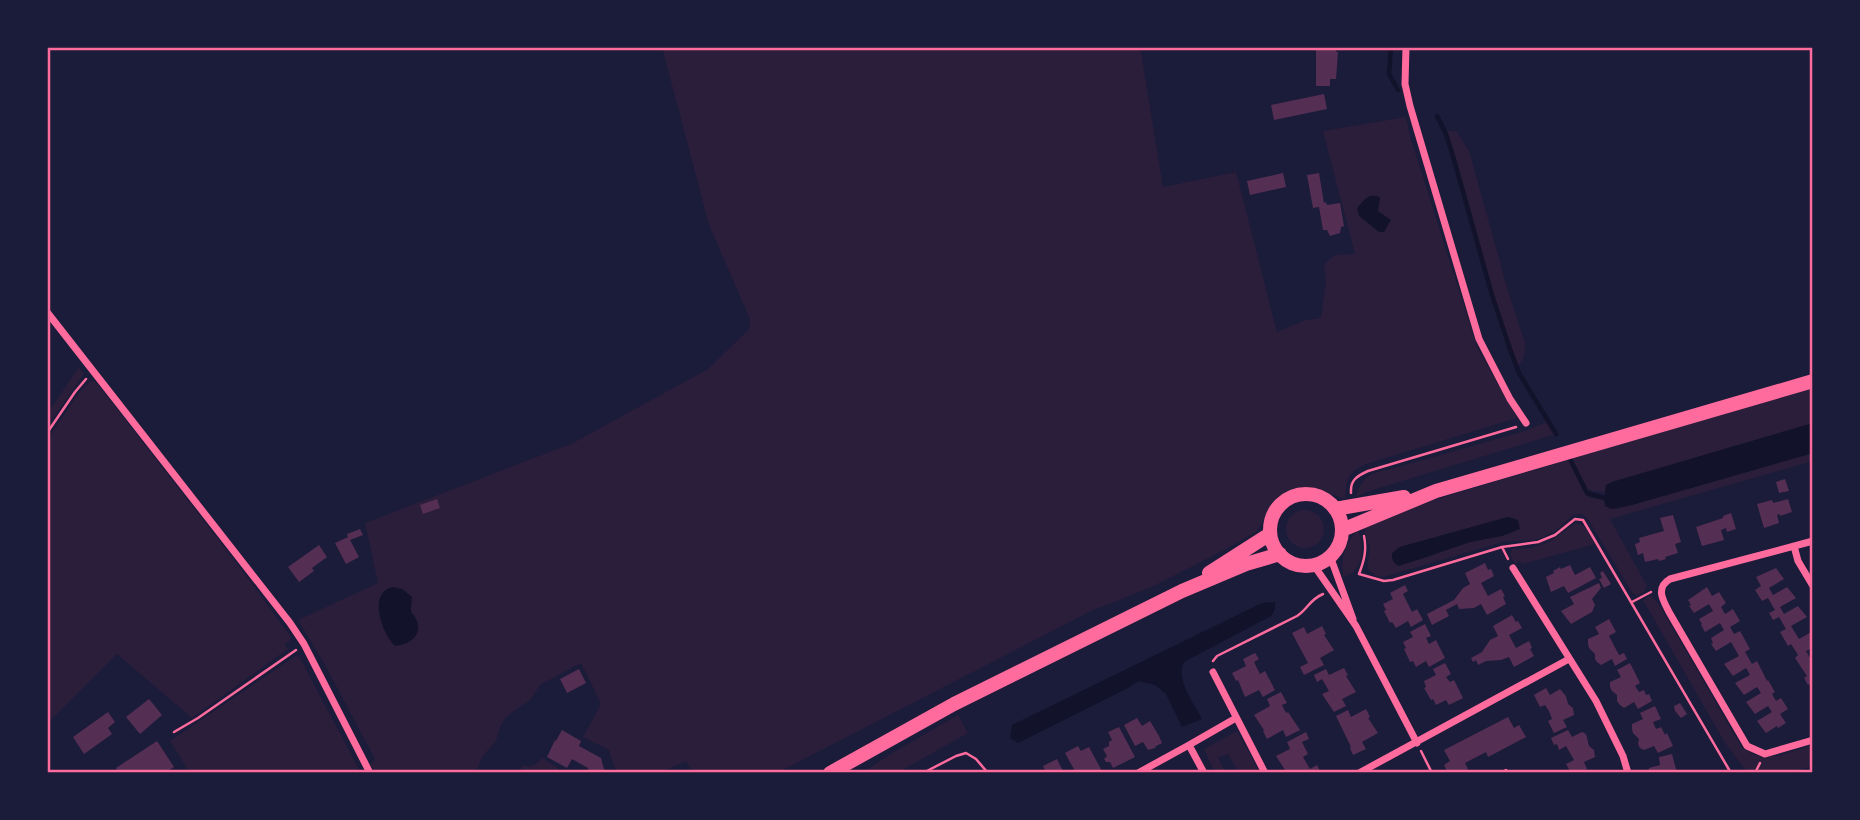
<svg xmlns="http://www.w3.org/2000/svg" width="1860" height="820" font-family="'Exo 2',sans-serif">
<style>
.green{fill:#2a1e3b;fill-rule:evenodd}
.water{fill:#12122b}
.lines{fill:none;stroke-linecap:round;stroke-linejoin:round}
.stream{stroke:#12122b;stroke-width:4.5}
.building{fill:#542f53}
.path{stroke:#ff6b9d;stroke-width:2.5}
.minor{stroke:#ff6b9d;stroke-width:7}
.primary{stroke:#ff6b9d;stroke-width:14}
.neatline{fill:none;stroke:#ff6b9d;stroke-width:2.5}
</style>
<rect width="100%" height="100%" fill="#1b1b3a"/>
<!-- green -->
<path class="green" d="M 662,47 L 1140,47 L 1163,187 L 1236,172 L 1277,332 L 1306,320 L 1321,318 L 1326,281 L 1324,264 L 1335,255 L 1355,254 L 1323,131 L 1406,117 L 1410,136 L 1477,347 L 1517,418 L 1366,464 C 1347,473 1347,479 1345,499 L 1316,489 L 1290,489 L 1279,497 L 1256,532 L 1226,549 L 1152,587 L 1091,611 L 777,773 L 693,773 L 686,761 L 659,773 L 629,773 L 628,770 L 616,773 L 609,750 L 583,737 L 601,704 L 581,663 L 540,685 L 530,700 L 506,717 L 500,727 L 496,741 L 483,756 L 477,769 L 469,773 L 375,773 L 370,764 L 375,759 L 325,665 L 298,620 L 378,583 L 365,523 L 573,443 L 708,369 L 749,329 L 750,319 L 709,225 Z
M 1444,130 L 1457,132 L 1469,151 L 1508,291 L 1525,343 L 1524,357 L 1517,368 L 1492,295 L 1453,156 Z
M 79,367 L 84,374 L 47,427 L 47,414 Z
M 90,381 L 96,382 L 238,565 L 291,637 L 290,641 L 285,644 L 288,649 L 192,718 L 117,654 L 47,724 L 47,440 L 78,394 Z
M 1813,387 L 1813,423 L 1612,482 L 1607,485 L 1605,492 L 1592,491 L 1590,489 L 1587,491 L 1588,497 L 1603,500 L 1605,506 L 1617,509 L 1813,453 L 1813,461 L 1610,519 L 1647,586 L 1644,592 L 1638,595 L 1633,594 L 1588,519 L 1582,514 L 1573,515 L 1555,531 L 1541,538 L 1532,540 L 1503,542 L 1383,577 L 1376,576 L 1367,568 L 1370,548 L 1363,526 L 1370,522 L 1434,500 ZM 1508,517 L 1514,518 L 1511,533 L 1470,542 L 1419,560 L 1395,550 L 1400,547 Z
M 1549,421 L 1556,434 L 1366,492 L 1356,497 C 1361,478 1369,473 1387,470 L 1525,431 Z
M1286 529a19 19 0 1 1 38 0a19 19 0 1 1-38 0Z
M 1576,523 L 1584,526 L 1595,544 L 1523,564 L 1520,561 L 1515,564 L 1510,554 L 1512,549 L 1532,548 L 1549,542 Z
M 1358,530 C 1363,542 1365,560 1354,571 C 1352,574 1347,575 1343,577 C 1341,556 1344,544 1358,530 Z
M 1651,595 L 1661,608 L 1742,748 L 1757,756 L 1778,756 L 1813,745 L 1813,766 L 1785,773 L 1748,773 L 1725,743 L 1643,600 Z
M 297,655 L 300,658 L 361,773 L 190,773 L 170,741 Z
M 958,715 L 969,735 L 968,733 L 897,773 L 862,773 L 892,753 Z
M 1237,731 L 1260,773 L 1239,773 L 1228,754 L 1218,758 L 1226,773 L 1215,773 L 1204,749 Z
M 542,758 L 558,768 L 559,773 L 520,773 L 522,765 C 531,768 536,765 542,758 Z"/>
<!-- water -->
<path class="water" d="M 1370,196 L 1377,196 L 1380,198 L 1378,211 L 1391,220 L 1384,232 L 1379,232 L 1359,216 L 1357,208 L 1365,199 Z
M 1813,423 L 1813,453 L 1632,505 L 1611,509 L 1605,506 L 1605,492 L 1606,485 L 1612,482 Z
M 1508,517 L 1518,520 L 1520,529 L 1502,536 L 1470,542 L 1399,566 C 1393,563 1392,560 1392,553 L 1400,547 Z
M 393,587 L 402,589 L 412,597 C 412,601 411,605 411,609 C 412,617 413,612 416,619 C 424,635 409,645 395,646 C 382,634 367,592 393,587 Z
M 1275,602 L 1275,609 L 1271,616 L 1184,662 C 1175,679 1194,704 1202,719 L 1182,727 L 1166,694 L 1155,685 L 1138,681 L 1130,687 L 1018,743 L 1010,738 L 1012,725 L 1262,603 Z"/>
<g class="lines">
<!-- stream -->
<path class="stream" d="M 1391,47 L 1389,74 L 1398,90
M 1437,116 L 1446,134 L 1453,156 L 1492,295 L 1510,349 L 1519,373 L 1556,434
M 1570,459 L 1587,493 L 1605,498"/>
</g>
<!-- building -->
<path class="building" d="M 1316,47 L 1337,47 L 1336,52 L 1338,52 L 1336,79 L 1330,79 L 1330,86 L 1316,86 Z
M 1324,94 L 1327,109 L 1274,120 L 1271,105 Z
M 1283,173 L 1286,187 L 1250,195 L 1247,181 Z
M 1319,173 L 1324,203 L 1326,202 L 1327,205 L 1340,203 L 1344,226 L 1341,227 L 1340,233 L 1330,236 L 1327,230 L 1323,230 L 1319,207 L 1313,208 L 1307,175 Z
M 1785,479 L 1789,491 L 1779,493 L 1776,482 Z
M 437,499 L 440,508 L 423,514 L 420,505 Z
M 1788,499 L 1792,512 L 1780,516 L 1780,514 L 1777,515 L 1779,523 L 1764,528 L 1757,504 L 1772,500 L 1773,503 Z
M 1731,513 L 1736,529 L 1727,532 L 1726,528 L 1721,530 L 1724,540 L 1702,546 L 1696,527 L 1723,518 L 1723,516 Z
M 1673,515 L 1681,542 L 1675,544 L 1678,553 L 1665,557 L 1666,559 L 1659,561 L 1658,559 L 1645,562 L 1643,553 L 1638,555 L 1635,544 L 1640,542 L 1639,538 L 1664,531 L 1660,518 Z
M 360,529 L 363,535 L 350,540 L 359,557 L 346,564 L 335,543 L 348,537 L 347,534 Z
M 319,545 L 327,557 L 312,568 L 314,571 L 299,582 L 288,567 Z
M 1485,563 L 1488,570 L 1491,569 L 1494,576 L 1481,583 L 1488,596 L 1501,589 L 1505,596 L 1503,597 L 1506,604 L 1487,615 L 1481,604 L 1474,608 L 1459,609 L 1457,604 L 1446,610 L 1449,616 L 1432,625 L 1427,614 L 1454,600 L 1463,588 L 1470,584 L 1465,573 Z
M 1570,565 L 1575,575 L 1590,567 L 1596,578 L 1568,593 L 1564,586 L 1551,592 L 1546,577 L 1554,573 L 1553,571 L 1560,567 L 1561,569 Z
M 1776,568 L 1784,579 L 1769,588 L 1773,595 L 1787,587 L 1796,598 L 1780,607 L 1784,614 L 1798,606 L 1807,617 L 1791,626 L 1799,639 L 1813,631 L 1813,648 L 1806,651 L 1810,658 L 1813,657 L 1813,682 L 1808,685 L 1804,678 L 1807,676 L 1795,658 L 1798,655 L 1791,644 L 1788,646 L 1780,632 L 1786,629 L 1779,617 L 1773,620 L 1769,613 L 1775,610 L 1768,598 L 1762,601 L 1755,590 L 1761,586 L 1756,577 Z
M 1603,571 L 1611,584 L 1604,588 L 1599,579 L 1602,578 L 1600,573 Z
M 1599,583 L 1601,588 L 1592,599 L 1595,605 L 1592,612 L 1571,624 L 1561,611 L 1574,604 L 1570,597 Z
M 1405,585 L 1408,591 L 1403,594 L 1412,612 L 1417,609 L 1423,620 L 1411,627 L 1408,621 L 1396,628 L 1392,622 L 1390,623 L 1384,611 L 1386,610 L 1383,604 L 1393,599 L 1390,593 Z
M 1707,587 L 1712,596 L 1719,592 L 1726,603 L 1721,607 L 1725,614 L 1733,609 L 1740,621 L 1730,627 L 1734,634 L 1740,631 L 1750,649 L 1745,652 L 1752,664 L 1757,661 L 1767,681 L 1768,680 L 1775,692 L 1772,694 L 1776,701 L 1781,698 L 1788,709 L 1780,714 L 1786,723 L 1778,728 L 1777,726 L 1766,733 L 1757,721 L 1772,712 L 1768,706 L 1755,714 L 1746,702 L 1761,693 L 1757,687 L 1744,695 L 1735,683 L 1750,675 L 1746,668 L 1733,676 L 1724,664 L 1739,656 L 1731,642 L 1716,651 L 1711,644 L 1713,643 L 1711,638 L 1724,630 L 1720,623 L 1705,632 L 1701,625 L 1702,624 L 1699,619 L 1713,611 L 1709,604 L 1694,613 L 1689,606 L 1691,605 L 1688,600 Z
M 1512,615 L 1516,622 L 1518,621 L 1522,628 L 1509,635 L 1516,648 L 1529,641 L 1532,648 L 1530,649 L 1534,656 L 1514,667 L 1509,657 L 1501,660 L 1486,661 L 1478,665 L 1476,660 L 1473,662 L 1471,658 L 1482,652 L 1490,640 L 1498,636 L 1493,626 Z
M 1609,619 L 1616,632 L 1609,636 L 1619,655 L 1624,653 L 1627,659 L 1615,666 L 1612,659 L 1601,665 L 1597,662 L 1595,659 L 1595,654 L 1589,648 L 1588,644 L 1588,639 L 1599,634 L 1595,627 Z
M 1425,624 L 1431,636 L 1426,638 L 1429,644 L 1436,640 L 1445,658 L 1429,667 L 1426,661 L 1416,667 L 1413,661 L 1410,662 L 1404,649 L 1406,648 L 1403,642 L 1413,637 L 1410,632 Z
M 1322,626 L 1326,634 L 1324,635 L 1334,650 L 1320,658 L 1324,665 L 1304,675 L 1300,667 L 1308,663 L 1292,633 L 1304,627 L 1307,634 Z
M 1255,653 L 1259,659 L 1254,662 L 1260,674 L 1265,671 L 1275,690 L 1263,697 L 1259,690 L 1245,697 L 1238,680 L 1236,681 L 1232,673 L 1246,666 L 1243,659 Z
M 1445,663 L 1451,674 L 1446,677 L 1450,682 L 1454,680 L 1463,698 L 1449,705 L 1446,700 L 1436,705 L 1433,699 L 1431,700 L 1424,688 L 1426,687 L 1424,681 L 1436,675 L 1433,669 Z
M 1630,663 L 1640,683 L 1635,686 L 1639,692 L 1644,690 L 1646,695 L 1649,694 L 1652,701 L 1638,709 L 1634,702 L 1624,708 L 1620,705 L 1617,701 L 1617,695 L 1612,691 L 1610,687 L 1610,682 L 1621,677 L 1617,670 Z
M 1344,668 L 1348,675 L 1346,676 L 1356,692 L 1342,699 L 1346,706 L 1334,712 L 1322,694 L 1329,691 L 1322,679 L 1317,682 L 1314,675 L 1326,669 L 1329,675 Z
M 579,669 L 586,683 L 567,693 L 560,679 Z
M 1546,688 L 1550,695 L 1560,689 L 1566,696 L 1568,704 L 1573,708 L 1574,715 L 1563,720 L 1567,727 L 1554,733 L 1548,721 L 1552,719 L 1549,711 L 1545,705 L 1540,707 L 1534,695 Z
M 1281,692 L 1287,703 L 1282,705 L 1286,713 L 1288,712 L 1300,730 L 1286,737 L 1283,730 L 1267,739 L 1263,731 L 1264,730 L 1254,715 L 1270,706 L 1267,699 Z
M 149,699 L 162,715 L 140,734 L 126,717 Z
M 1680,703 L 1687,714 L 1681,718 L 1675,711 L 1674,706 Z
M 1655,706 L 1661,719 L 1653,722 L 1656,729 L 1661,727 L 1665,735 L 1667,733 L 1673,746 L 1658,753 L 1654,746 L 1644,750 L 1640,748 L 1638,744 L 1639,739 L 1633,733 L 1632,729 L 1632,724 L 1643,719 L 1640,713 Z
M 1366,709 L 1370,717 L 1368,718 L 1378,733 L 1362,742 L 1366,749 L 1353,755 L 1350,748 L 1351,747 L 1336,716 L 1348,710 L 1351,717 Z
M 108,712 L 115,722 L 108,728 L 112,734 L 84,754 L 73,737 Z
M 1508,717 L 1514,728 L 1519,725 L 1526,737 L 1488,757 L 1486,752 L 1465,763 L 1468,769 L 1461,773 L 1448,773 L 1444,765 L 1450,761 L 1444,750 Z
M 1137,718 L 1142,726 L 1150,721 L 1159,736 L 1162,743 L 1156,746 L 1155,748 L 1148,750 L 1143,742 L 1135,746 L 1124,725 Z
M 1119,727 L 1135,757 L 1113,768 L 1110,762 L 1106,762 L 1104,759 L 1107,756 L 1103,749 L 1109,746 L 1109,742 L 1112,740 L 1108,732 Z
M 562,730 L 581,741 L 579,746 L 601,758 L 605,773 L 589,773 L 588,768 L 572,759 L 567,768 L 547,757 L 555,740 L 556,741 Z
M 1568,730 L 1572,737 L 1582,732 L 1586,734 L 1589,746 L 1594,750 L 1595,757 L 1584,762 L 1587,769 L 1580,773 L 1571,773 L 1566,764 L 1574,760 L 1566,746 L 1559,750 L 1557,744 L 1554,745 L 1551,738 Z
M 1306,732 L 1309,739 L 1302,742 L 1308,754 L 1303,757 L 1310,769 L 1317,765 L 1321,773 L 1287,773 L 1276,756 L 1290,749 L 1287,742 Z
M 157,741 L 174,767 L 165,773 L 119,773 L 116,768 Z
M 1078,746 L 1081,751 L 1089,747 L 1103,773 L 1076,773 L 1065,753 Z
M 1672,754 L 1677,773 L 1648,773 L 1649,768 L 1660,765 L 1659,757 Z
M 1057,759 L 1064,773 L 1046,773 L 1043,766 Z"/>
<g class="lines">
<!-- path -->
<path class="path" d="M 47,433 L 75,392 L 86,379
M 1351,493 C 1350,480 1357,476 1368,471 L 1516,427
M 1364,536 C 1367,550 1364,561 1359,574 L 1384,581 L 1393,580 L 1502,547 L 1538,542 L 1555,535 L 1575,519 L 1583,520 L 1731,773
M 1502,547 L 1508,559
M 1632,602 L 1651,592
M 1213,661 L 1217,656 L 1297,616 C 1308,609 1309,600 1323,594
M 174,732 L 198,718 L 296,650
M 1421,751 L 1432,773
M 923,773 L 956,756 L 966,753 L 976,759 L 988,773
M 1501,773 L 1506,770
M 1755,773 L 1760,763"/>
<!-- minor -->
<path class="minor" d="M 1406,47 L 1405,84 L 1410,106 L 1479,339 L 1510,399 L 1526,423
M 47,312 L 290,623 L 304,644 L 370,773
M 1813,541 L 1670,579 C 1655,588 1663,600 1669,612 L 1747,746 L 1765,754 L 1813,740
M 1794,546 L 1798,561 L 1813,586
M 1330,556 L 1353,619
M 1313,564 L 1356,626 L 1417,743
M 1513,568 L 1596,701 L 1623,756 L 1628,773
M 1213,672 L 1265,773
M 1138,773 L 1189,745
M 1204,773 L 1189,745 L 1236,718
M 1359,773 L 1569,659"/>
<!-- primary -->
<path class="primary" d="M1270 530a36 36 0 1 1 72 0a36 36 0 1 1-72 0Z
M 1335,509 L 1404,497
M 1342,530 L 1436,491 L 1813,381
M 1209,573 L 1270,534
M 830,773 L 954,704 L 1182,591 L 1246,564 L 1280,554"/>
</g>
<!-- border -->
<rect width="1860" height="820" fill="none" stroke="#1b1b3a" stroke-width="98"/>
<rect x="49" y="49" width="1762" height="722" class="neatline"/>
</svg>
